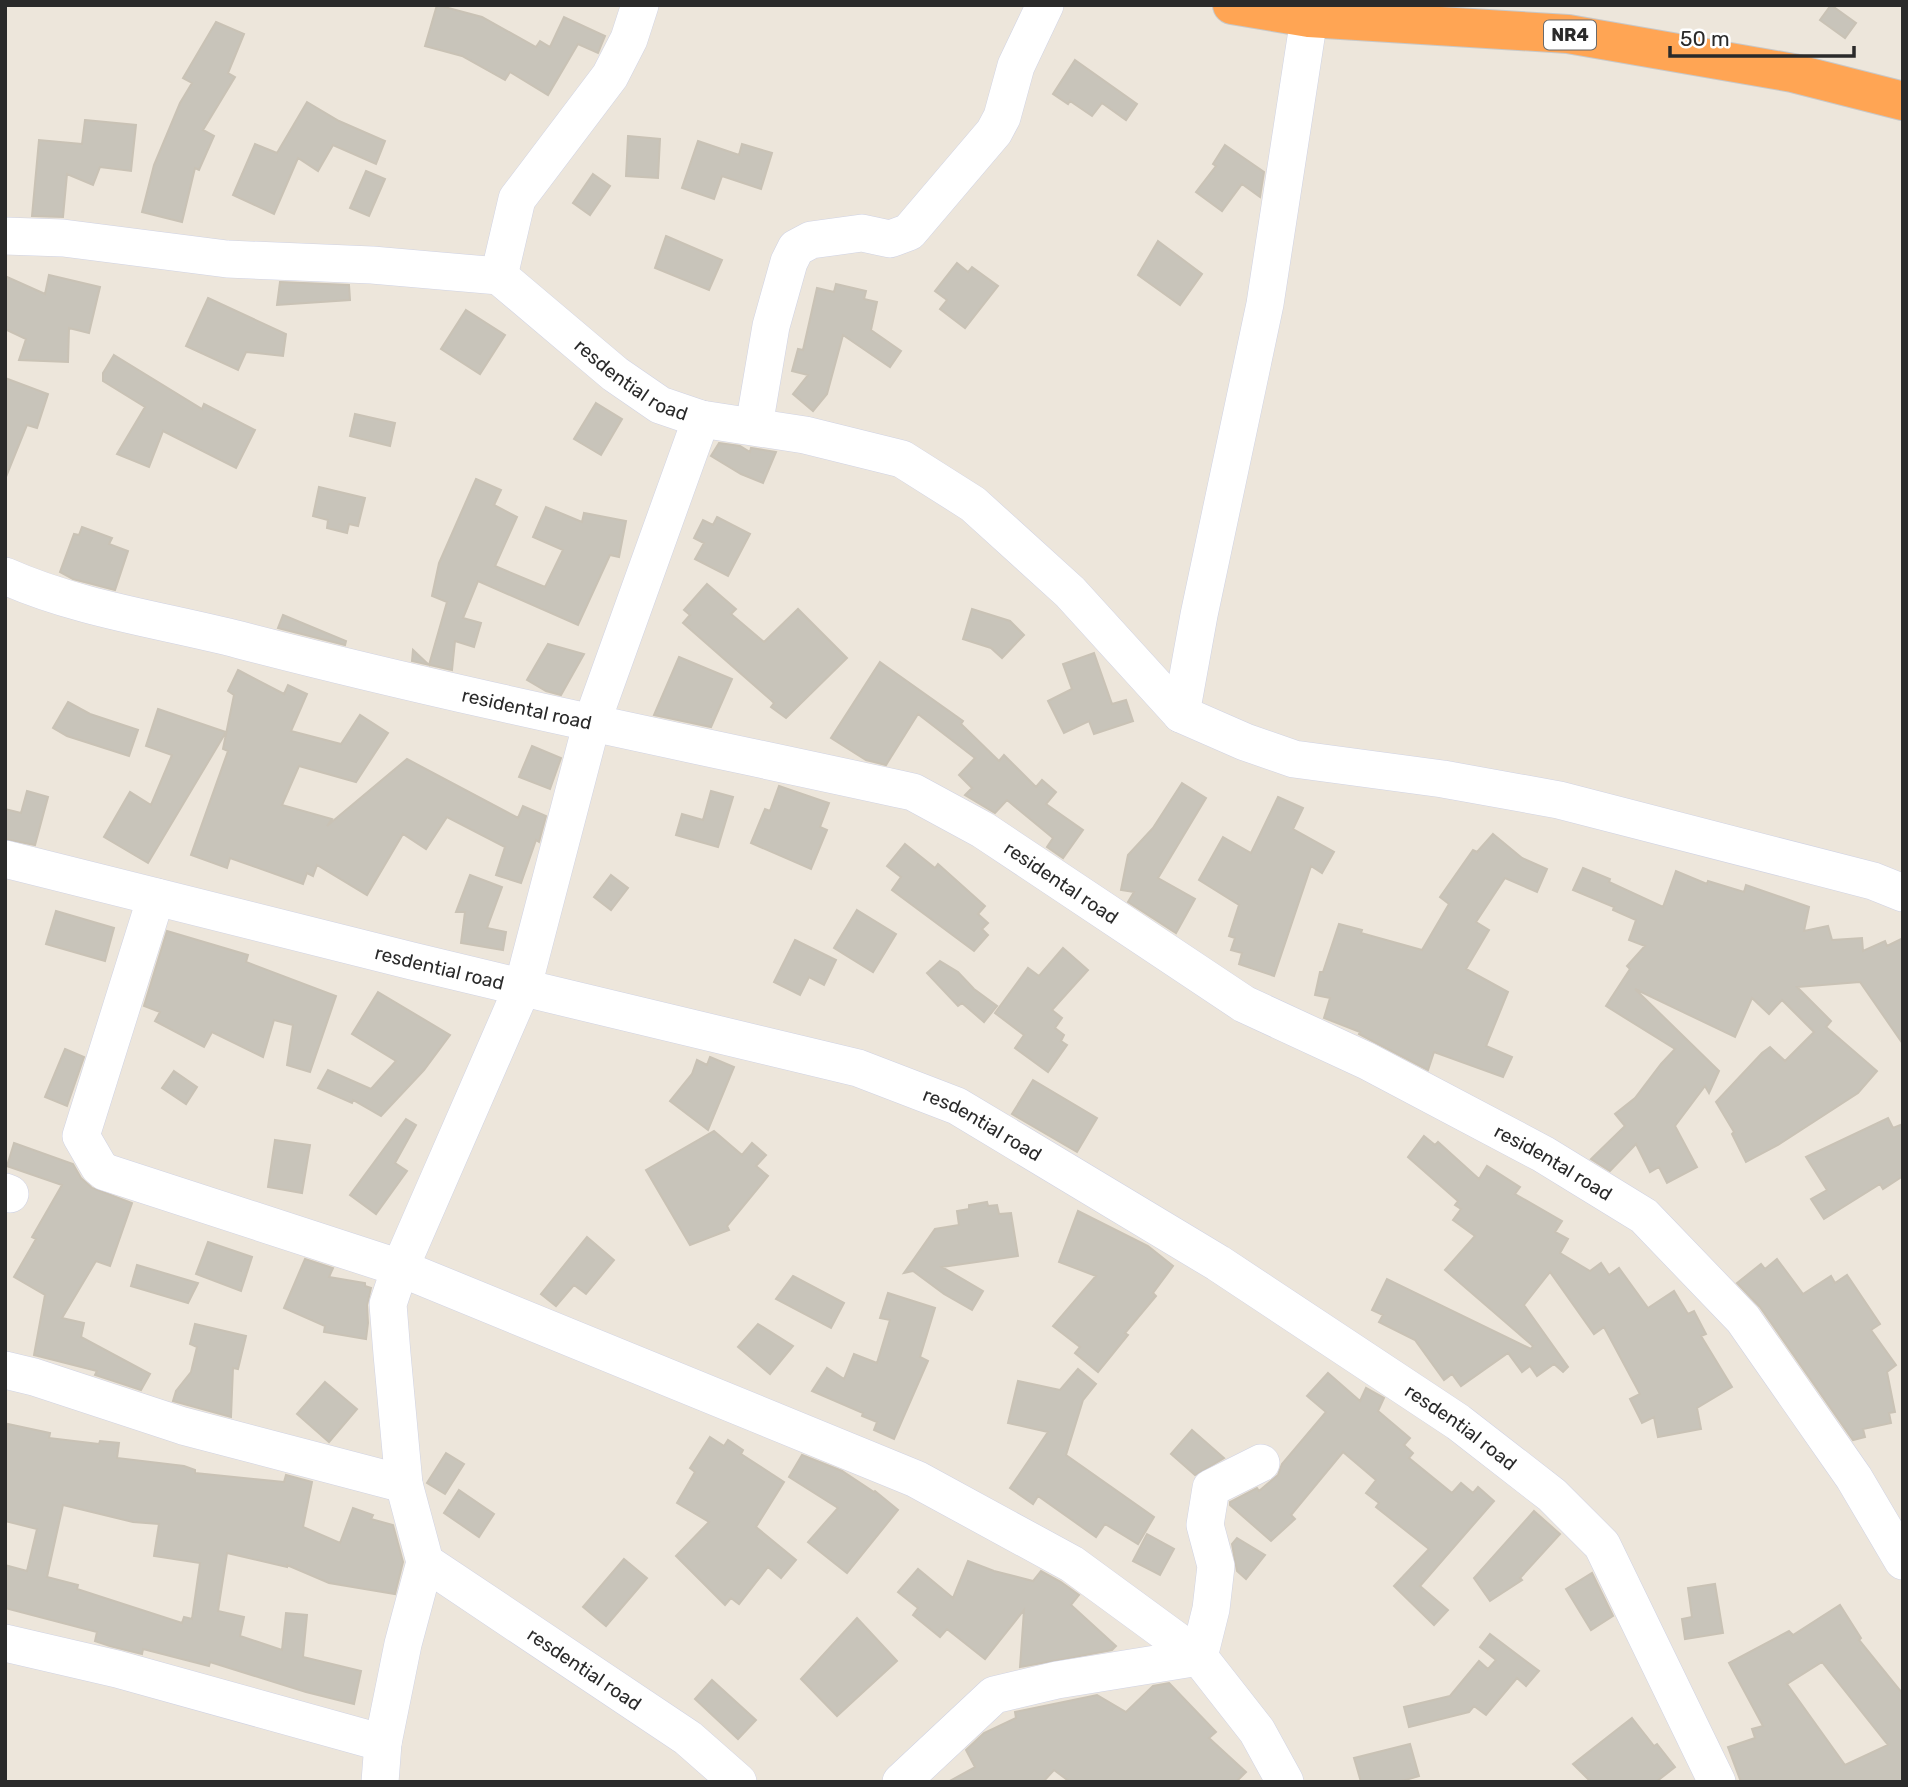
<svg xmlns="http://www.w3.org/2000/svg" width="1908" height="1787" font-family="Rubik,sans-serif">
  <style>
    .building { fill: #c8c4ba; stroke: #c9c2b5; stroke-width: 2; fill-rule: evenodd }
    .lines { fill: none; stroke-linecap: round; stroke-linejoin: round }
    .minor-casing { stroke: #d0d3e4; stroke-width: 38 }
    .highway-casing { stroke: #c8c8c8; stroke-width: 40 }
    .minor { stroke: #fff; stroke-width: 37 }
    .highway { stroke: #ffa554; stroke-width: 38 }
    .labels { text-anchor: middle; dominant-baseline: central; stroke-width: 7; stroke-linejoin: round; paint-order: stroke }
    .shield { fill: #fff; stroke: #6a6a6a; stroke-width: 2 }
    .shield-label { font-size: 18px; font-weight: bold; fill: #2a2a2a }
    .street-label { font-size: 19px; fill: #2a2a2a; stroke: #fff }
  </style>
  <rect width="100%" height="100%" fill="#ede6db"/>
  <!-- building -->
  <path class="building" d="M 437,5 L 482,17 L 536,47 L 540,41 L 550,47 L 564,17 L 605,36 L 598,53 L 578,44 L 548,95 L 510,72 L 505,80 L 462,56 L 425,46 Z
    M 1831,5 L 1856,23 L 1845,38 L 1820,20 Z
    M 216,22 L 244,34 L 228,73 L 235,77 L 203,130 L 214,136 L 199,170 L 195,168 L 182,222 L 142,212 L 154,165 L 180,103 L 192,83 L 183,78 Z
    M 1075,60 L 1137,104 L 1126,120 L 1102,103 L 1092,116 L 1070,101 L 1068,104 L 1053,94 Z
    M 307,102 L 339,121 L 385,141 L 376,164 L 333,145 L 318,171 L 298,158 L 274,214 L 233,195 L 255,144 L 277,153 Z
    M 85,120 L 136,125 L 131,171 L 100,167 L 93,185 L 67,174 L 63,217 L 32,216 L 39,140 L 82,144 Z
    M 628,136 L 660,139 L 658,178 L 626,176 Z
    M 698,141 L 739,155 L 742,144 L 772,153 L 761,189 L 722,176 L 714,199 L 682,188 Z
    M 1225,145 L 1264,172 L 1260,197 L 1242,184 L 1222,211 L 1196,192 L 1216,166 L 1213,164 Z
    M 366,171 L 385,179 L 369,216 L 350,208 Z
    M 593,174 L 610,186 L 590,215 L 573,203 Z
    M 666,236 L 722,260 L 709,290 L 655,268 Z
    M 1158,241 L 1202,274 L 1180,305 L 1138,275 Z
    M 957,263 L 968,272 L 972,267 L 998,286 L 965,328 L 940,309 L 947,300 L 935,291 Z
    M 49,275 L 100,287 L 89,333 L 69,328 L 68,362 L 19,360 L 26,339 L 5,329 L 5,276 L 45,294 Z
    M 280,282 L 349,285 L 350,300 L 277,305 Z
    M 836,284 L 866,291 L 864,299 L 877,302 L 871,330 L 901,351 L 890,367 L 843,335 L 827,394 L 813,411 L 793,394 L 808,375 L 792,371 L 798,349 L 803,350 L 817,288 L 834,292 Z
    M 208,298 L 286,334 L 283,356 L 246,352 L 238,370 L 186,346 Z
    M 466,310 L 505,335 L 480,374 L 441,349 Z
    M 114,355 L 202,409 L 204,404 L 255,430 L 236,468 L 163,431 L 149,467 L 117,454 L 145,407 L 103,381 L 103,373 Z
    M 5,378 L 48,394 L 37,428 L 27,425 L 6,477 Z
    M 596,403 L 622,419 L 601,455 L 574,439 Z
    M 355,414 L 395,423 L 390,446 L 350,436 Z
    M 719,443 L 740,446 L 750,452 L 751,448 L 776,452 L 763,483 L 741,474 L 711,456 Z
    M 476,479 L 501,490 L 494,505 L 517,517 L 495,566 L 545,587 L 563,550 L 533,537 L 546,507 L 582,522 L 584,513 L 626,521 L 619,557 L 610,555 L 578,625 L 478,581 L 463,618 L 481,623 L 474,647 L 455,641 L 452,670 L 412,661 L 413,650 L 429,665 L 447,602 L 432,596 L 439,563 Z
    M 319,487 L 365,498 L 358,526 L 349,524 L 347,533 L 327,528 L 328,520 L 313,516 Z
    M 717,517 L 750,534 L 728,576 L 695,559 L 704,543 L 694,538 L 703,520 L 713,525 Z
    M 82,527 L 112,538 L 109,544 L 128,551 L 115,590 L 73,579 L 60,572 L 74,534 L 79,535 Z
    M 707,584 L 736,609 L 731,614 L 764,642 L 798,609 L 847,658 L 786,718 L 771,707 L 774,703 L 771,700 L 683,623 L 690,615 L 684,610 Z
    M 972,609 L 1010,621 L 1024,635 L 1002,658 L 991,648 L 963,639 Z
    M 283,615 L 346,641 L 345,645 L 278,628 Z
    M 548,644 L 584,654 L 561,695 L 546,691 L 527,680 Z
    M 1094,653 L 1112,704 L 1126,700 L 1133,721 L 1094,734 L 1089,721 L 1064,733 L 1048,701 L 1072,689 L 1063,664 Z
    M 679,657 L 732,679 L 711,727 L 654,715 Z
    M 880,662 L 963,721 L 961,724 L 999,761 L 1004,755 L 1036,787 L 1042,780 L 1056,792 L 1046,804 L 1083,830 L 1063,858 L 1047,847 L 1053,838 L 1007,800 L 995,813 L 965,795 L 972,788 L 959,775 L 975,758 L 918,714 L 886,765 L 866,760 L 831,738 Z
    M 238,670 L 284,694 L 288,685 L 307,694 L 291,731 L 341,744 L 360,715 L 388,733 L 356,782 L 299,766 L 282,805 L 332,819 L 327,826 L 407,759 L 518,818 L 523,806 L 546,816 L 539,842 L 536,840 L 521,883 L 496,875 L 505,847 L 447,817 L 426,849 L 403,834 L 367,895 L 317,865 L 313,876 L 307,873 L 303,884 L 230,858 L 227,868 L 191,855 L 228,751 L 223,749 L 234,695 L 228,691 Z
    M 68,702 L 90,714 L 138,730 L 129,756 L 67,736 L 53,728 Z
    M 158,709 L 226,732 L 148,863 L 104,837 L 130,792 L 151,805 L 172,755 L 146,746 Z
    M 532,746 L 561,758 L 550,789 L 519,777 Z
    M 1182,783 L 1206,798 L 1158,878 L 1195,899 L 1176,933 L 1128,902 L 1134,892 L 1121,890 L 1128,855 L 1153,828 Z
    M 779,786 L 829,803 L 820,827 L 827,830 L 811,869 L 751,843 L 765,809 L 770,811 Z
    M 27,791 L 48,797 L 35,845 L 5,839 L 5,809 L 21,813 Z
    M 711,791 L 733,797 L 718,847 L 676,835 L 682,814 L 703,820 Z
    M 1278,797 L 1303,808 L 1293,829 L 1334,852 L 1322,873 L 1311,866 L 1274,976 L 1239,964 L 1242,953 L 1231,950 L 1235,938 L 1229,936 L 1239,905 L 1199,880 L 1223,837 L 1251,853 Z
    M 1493,834 L 1522,858 L 1547,869 L 1537,892 L 1505,878 L 1476,922 L 1489,930 L 1466,969 L 1508,992 L 1486,1046 L 1512,1057 L 1503,1077 L 1434,1052 L 1428,1070 L 1359,1034 L 1360,1032 L 1324,1018 L 1330,998 L 1315,995 L 1320,972 L 1323,972 L 1339,924 L 1362,930 L 1361,933 L 1422,950 L 1449,904 L 1440,897 L 1473,850 L 1477,852 Z
    M 905,844 L 935,868 L 938,864 L 985,906 L 978,914 L 988,923 L 982,929 L 988,935 L 974,951 L 892,890 L 901,877 L 887,866 Z
    M 1583,868 L 1610,879 L 1609,882 L 1663,907 L 1676,871 L 1707,884 L 1708,881 L 1744,892 L 1746,885 L 1809,907 L 1804,931 L 1828,926 L 1832,940 L 1862,938 L 1863,951 L 1885,941 L 1887,946 L 1903,938 L 1903,1044 L 1860,982 L 1797,987 L 1831,1021 L 1826,1027 L 1877,1071 L 1858,1093 L 1778,1145 L 1746,1162 L 1732,1134 L 1734,1132 L 1716,1102 L 1762,1053 L 1770,1047 L 1785,1061 L 1814,1032 L 1782,1000 L 1769,1014 L 1752,998 L 1735,1037 L 1635,989 L 1719,1071 L 1709,1093 L 1705,1086 L 1675,1126 L 1697,1167 L 1667,1183 L 1659,1167 L 1650,1172 L 1636,1144 L 1610,1171 L 1591,1159 L 1625,1126 L 1615,1114 L 1635,1098 L 1661,1064 L 1675,1049 L 1606,1006 L 1630,969 L 1627,966 L 1645,946 L 1629,940 L 1636,920 L 1613,910 L 1614,907 L 1573,890 Z
    M 470,875 L 502,887 L 487,928 L 506,932 L 503,950 L 461,943 L 465,912 L 456,912 Z
    M 611,875 L 628,888 L 611,910 L 594,897 Z
    M 857,910 L 896,934 L 873,972 L 834,948 Z
    M 56,911 L 114,928 L 105,961 L 46,944 Z
    M 167,931 L 248,955 L 246,962 L 336,996 L 310,1072 L 287,1065 L 293,1025 L 274,1020 L 263,1057 L 212,1032 L 204,1047 L 155,1021 L 160,1012 L 144,1006 Z
    M 795,940 L 836,960 L 824,985 L 809,977 L 800,995 L 774,982 Z
    M 1063,948 L 1088,970 L 1052,1010 L 1062,1018 L 1055,1028 L 1064,1035 L 1061,1041 L 1067,1045 L 1048,1072 L 1015,1048 L 1024,1035 L 995,1013 L 1028,968 L 1039,976 Z
    M 940,961 L 958,972 L 974,989 L 997,1006 L 984,1022 L 962,1003 L 958,1006 L 927,973 Z
    M 378,992 L 450,1035 L 424,1070 L 381,1116 L 353,1100 L 352,1103 L 318,1088 L 328,1070 L 371,1089 L 396,1061 L 352,1034 Z
    M 65,1049 L 84,1057 L 67,1106 L 45,1097 Z
    M 710,1057 L 734,1067 L 708,1130 L 670,1101 L 692,1074 L 697,1060 L 707,1065 Z
    M 174,1071 L 197,1087 L 186,1104 L 162,1088 Z
    M 1033,1080 L 1097,1118 L 1077,1152 L 1012,1114 Z
    M 1888,1118 L 1893,1128 L 1903,1124 L 1903,1176 L 1883,1189 L 1880,1184 L 1824,1219 L 1811,1199 L 1827,1190 L 1806,1157 Z
    M 406,1119 L 416,1125 L 395,1163 L 407,1171 L 376,1214 L 350,1195 Z
    M 714,1131 L 742,1155 L 752,1143 L 766,1155 L 756,1166 L 768,1176 L 727,1226 L 729,1230 L 690,1245 L 646,1170 Z
    M 1424,1136 L 1435,1145 L 1438,1142 L 1479,1179 L 1487,1166 L 1520,1187 L 1515,1194 L 1562,1221 L 1555,1232 L 1568,1239 L 1560,1253 L 1590,1271 L 1601,1263 L 1609,1275 L 1619,1268 L 1648,1308 L 1674,1291 L 1688,1314 L 1694,1311 L 1706,1334 L 1701,1336 L 1732,1387 L 1697,1408 L 1701,1429 L 1658,1437 L 1654,1417 L 1642,1423 L 1630,1399 L 1640,1394 L 1604,1327 L 1594,1334 L 1550,1272 L 1524,1305 L 1568,1367 L 1563,1372 L 1554,1364 L 1537,1376 L 1530,1366 L 1522,1372 L 1508,1353 L 1461,1386 L 1452,1374 L 1444,1380 L 1415,1340 L 1379,1322 L 1383,1315 L 1372,1310 L 1387,1279 L 1531,1349 L 1533,1346 L 1445,1270 L 1475,1236 L 1453,1220 L 1461,1209 L 1455,1205 L 1458,1201 L 1408,1157 Z
    M 275,1140 L 310,1145 L 302,1193 L 268,1187 Z
    M 14,1143 L 73,1164 L 81,1178 L 92,1188 L 132,1203 L 110,1266 L 96,1261 L 62,1318 L 84,1323 L 81,1337 L 150,1374 L 141,1390 L 95,1375 L 97,1371 L 34,1355 L 45,1295 L 14,1277 L 36,1239 L 32,1237 L 62,1185 L 7,1166 Z
    M 987,1202 L 988,1206 L 997,1205 L 999,1214 L 1011,1213 L 1018,1256 L 942,1267 L 983,1291 L 972,1310 L 944,1294 L 913,1271 L 904,1273 L 935,1229 L 959,1225 L 957,1211 L 969,1209 L 969,1205 Z
    M 1078,1211 L 1148,1246 L 1173,1266 L 1153,1293 L 1156,1296 L 1125,1333 L 1128,1335 L 1098,1372 L 1075,1353 L 1080,1347 L 1053,1326 L 1096,1276 L 1059,1262 Z
    M 587,1237 L 614,1260 L 586,1294 L 574,1285 L 556,1306 L 541,1294 Z
    M 208,1242 L 252,1257 L 241,1291 L 196,1274 Z
    M 305,1259 L 333,1268 L 329,1277 L 365,1283 L 365,1286 L 371,1288 L 367,1305 L 368,1323 L 366,1339 L 324,1332 L 325,1326 L 284,1308 Z
    M 1777,1259 L 1803,1294 L 1831,1276 L 1835,1283 L 1847,1275 L 1880,1324 L 1871,1330 L 1896,1365 L 1887,1372 L 1895,1412 L 1889,1413 L 1891,1423 L 1863,1429 L 1865,1437 L 1853,1440 L 1760,1307 L 1737,1283 L 1761,1264 L 1765,1269 Z
    M 137,1265 L 198,1283 L 188,1303 L 131,1286 Z
    M 793,1276 L 844,1303 L 831,1328 L 776,1299 Z
    M 888,1293 L 935,1308 L 920,1357 L 928,1361 L 894,1439 L 874,1430 L 877,1422 L 862,1416 L 863,1413 L 812,1391 L 827,1368 L 844,1379 L 854,1354 L 877,1363 L 890,1320 L 880,1318 Z
    M 195,1324 L 246,1336 L 238,1369 L 233,1368 L 231,1417 L 173,1401 L 176,1391 L 191,1372 L 197,1347 L 190,1344 Z
    M 758,1324 L 793,1346 L 770,1374 L 738,1347 Z
    M 1078,1369 L 1096,1384 L 1083,1400 L 1066,1455 L 1154,1517 L 1138,1544 L 1105,1524 L 1096,1537 L 1038,1496 L 1033,1504 L 1010,1488 L 1048,1432 L 1008,1423 L 1018,1381 L 1060,1390 Z
    M 1328,1373 L 1360,1401 L 1366,1388 L 1384,1398 L 1378,1411 L 1410,1438 L 1404,1445 L 1413,1453 L 1409,1458 L 1452,1493 L 1461,1483 L 1473,1493 L 1478,1487 L 1494,1501 L 1420,1586 L 1448,1610 L 1434,1625 L 1394,1586 L 1429,1549 L 1376,1507 L 1379,1503 L 1366,1493 L 1376,1480 L 1343,1452 L 1291,1515 L 1295,1519 L 1271,1541 L 1230,1505 L 1230,1502 L 1257,1488 L 1259,1491 L 1278,1475 L 1282,1464 L 1326,1412 L 1307,1396 Z
    M 325,1382 L 357,1409 L 329,1442 L 297,1414 Z
    M 8,1424 L 50,1433 L 49,1438 L 99,1444 L 100,1441 L 119,1443 L 117,1458 L 184,1466 L 195,1470 L 195,1473 L 284,1482 L 286,1475 L 312,1482 L 303,1527 L 340,1543 L 353,1508 L 373,1515 L 371,1519 L 393,1525 L 403,1562 L 395,1594 L 329,1583 L 287,1565 L 287,1567 L 227,1553 L 218,1611 L 244,1617 L 240,1636 L 282,1650 L 286,1613 L 307,1615 L 303,1657 L 361,1671 L 354,1704 L 306,1692 L 210,1662 L 209,1666 L 143,1649 L 142,1654 L 110,1646 L 95,1641 L 97,1632 L 5,1608 L 5,1565 L 27,1571 L 37,1529 L 5,1521 L 5,1437 ZM 63,1505 L 133,1522 L 159,1524 L 154,1556 L 200,1563 L 192,1619 L 184,1617 L 182,1623 L 77,1589 L 78,1585 L 47,1577 Z
    M 1192,1430 L 1224,1458 L 1195,1475 L 1171,1454 Z
    M 710,1437 L 724,1446 L 728,1440 L 743,1450 L 741,1454 L 784,1482 L 756,1527 L 796,1560 L 781,1578 L 768,1567 L 739,1604 L 731,1598 L 725,1605 L 676,1556 L 709,1522 L 677,1503 L 695,1472 L 690,1468 Z
    M 446,1453 L 464,1464 L 445,1494 L 427,1483 Z
    M 802,1455 L 842,1471 L 874,1492 L 875,1491 L 898,1510 L 847,1573 L 808,1542 L 838,1508 L 789,1477 Z
    M 459,1490 L 494,1514 L 479,1537 L 444,1513 Z
    M 1534,1511 L 1560,1534 L 1520,1578 L 1522,1580 L 1490,1601 L 1474,1578 Z
    M 1147,1534 L 1174,1549 L 1160,1575 L 1133,1561 Z
    M 1237,1538 L 1265,1555 L 1246,1579 L 1237,1571 L 1232,1544 Z
    M 624,1559 L 647,1578 L 606,1626 L 583,1607 Z
    M 968,1561 L 994,1571 L 1033,1581 L 1041,1571 L 1061,1582 L 1079,1595 L 1071,1605 L 1116,1646 L 1112,1650 L 1020,1667 L 1024,1610 L 985,1659 L 947,1629 L 940,1637 L 913,1615 L 918,1608 L 898,1592 L 918,1569 L 953,1598 Z
    M 1592,1573 L 1613,1616 L 1591,1630 L 1566,1589 Z
    M 1715,1584 L 1723,1633 L 1685,1639 L 1682,1619 L 1692,1617 L 1688,1588 Z
    M 1840,1605 L 1861,1638 L 1859,1640 L 1903,1694 L 1903,1782 L 1741,1782 L 1728,1747 L 1755,1738 L 1752,1729 L 1763,1726 L 1729,1663 L 1789,1631 L 1793,1635 ZM 1822,1662 L 1888,1745 L 1845,1765 L 1787,1684 Z
    M 857,1618 L 897,1661 L 837,1716 L 801,1679 Z
    M 1490,1634 L 1539,1671 L 1526,1686 L 1517,1678 L 1486,1715 L 1474,1706 L 1469,1712 L 1409,1727 L 1404,1707 L 1450,1696 L 1479,1661 L 1488,1669 L 1496,1660 L 1480,1647 Z
    M 712,1680 L 756,1720 L 738,1739 L 695,1699 Z
    M 1169,1683 L 1216,1732 L 1209,1738 L 1246,1772 L 1236,1782 L 1070,1782 L 1054,1770 L 1043,1782 L 948,1782 L 975,1767 L 966,1750 L 984,1733 L 1016,1718 L 1015,1712 L 1097,1695 L 1126,1712 L 1153,1686 Z
    M 1632,1718 L 1654,1746 L 1657,1744 L 1675,1767 L 1656,1782 L 1591,1782 L 1573,1764 Z
    M 1410,1744 L 1419,1776 L 1399,1782 L 1361,1782 L 1354,1758 Z"/>
  <g class="lines">
    <defs>
      <g id="minor">
        <path d="M 1309,18 L 1265,304 L 1199,615 L 1181,714 L 1245,742 L 1294,759 L 1443,779 L 1559,800 L 1873,881 L 1903,893"/>
        <path id="s1" d="M 5,236 L 63,238 L 227,259 L 372,265 L 499,276 L 615,374 L 660,405 L 701,419 L 805,435 L 902,459 L 973,504 L 1070,592 L 1181,714"/>
        <path d="M 499,276 L 517,199 L 610,76 L 629,39 L 640,5"/>
        <path d="M 754,426 L 771,326 L 789,262 L 796,248 L 811,240 L 862,233 L 890,239 L 909,232 L 994,132 L 1002,117 L 1016,66 L 1045,5"/>
        <path id="s2" d="M 5,576 C 79,609 162,620 240,640 C 462,698 689,743 913,792 L 983,830 L 1244,1004 L 1367,1061 L 1543,1154 L 1644,1216 L 1743,1319 L 1854,1478 L 1903,1561"/>
        <path id="s3" d="M 5,859 L 412,961 L 858,1068 L 957,1106 L 1218,1263 L 1458,1422 L 1552,1495 L 1602,1545 L 1717,1782"/>
        <path d="M 156,897 L 81,1136 L 99,1167 L 105,1172 L 400,1268 L 916,1479 L 1072,1564 L 1199,1657 L 1257,1731 L 1285,1782"/>
        <path d="M 5,1192 L 10,1194"/>
        <path d="M 5,1370 L 34,1377 L 183,1426 L 404,1484"/>
        <path id="s4" d="M 425,1562 L 688,1738 L 738,1782"/>
        <path d="M 5,1643 L 117,1669 L 383,1743"/>
        <path d="M 380,1782 L 383,1743 L 403,1644 L 425,1562 L 404,1484 L 392,1354 L 388,1304 L 400,1268 L 523,986 L 592,722 L 701,419"/>
        <path d="M 901,1782 L 994,1695 L 1057,1680 L 1199,1657 L 1211,1609 L 1216,1566 L 1205,1525 L 1211,1488 L 1261,1463"/>
      </g>
      <path id="highway" d="M 1232,5 L 1309,18 L 1568,34 L 1793,73 L 1903,101"/>
    </defs>
    <!-- minor casing -->
    <use href="#minor" class="minor-casing"/>
    <!-- highway casing -->
    <use href="#highway" class="highway-casing"/>
    <!-- minor -->
    <use href="#minor" class="minor"/>
    <!-- highway -->
    <use href="#highway" class="highway"/>
  </g>
  <g class="labels">
    <!-- shield labels -->
    <rect class="shield" x="1544" y="20.5" width="52" height="29" rx="5"/>
    <g class="shield-label">
      <text x="1570" y="35">NR4</text>
    </g>
    <!-- street labels -->
    <g class="street-label">
      <text stroke="none"><textPath href="#s1" startOffset="665">resdential road</textPath></text>
      <text stroke="none"><textPath href="#s2" startOffset="539">residental road</textPath></text>
      <text stroke="none"><textPath href="#s2" startOffset="1108">residental road</textPath></text>
      <text stroke="none"><textPath href="#s3" startOffset="448">resdential road</textPath></text>
      <text stroke="none"><textPath href="#s3" startOffset="1015">resdential road</textPath></text>
      <text stroke="none"><textPath href="#s2" startOffset="1675">residental road</textPath></text>
      <text stroke="none"><textPath href="#s3" startOffset="1582">resdential road</textPath></text>
      <text stroke="none"><textPath href="#s4" startOffset="192">resdential road</textPath></text>
    </g>
  </g>
  <!-- border -->
  <rect width="1908" height="1787" fill="none" stroke="#2a2a2a" stroke-width="14"/>
  <!-- scale -->
  <path d="M1670 46v10h184v-10" fill="none" stroke="#2a2a2a" stroke-width="3.5"/>
  <text x="1680" y="46" font-size="21" fill="#2a2a2a" stroke="#ffffff" stroke-width="5" paint-order="stroke">50 m</text>
</svg>
